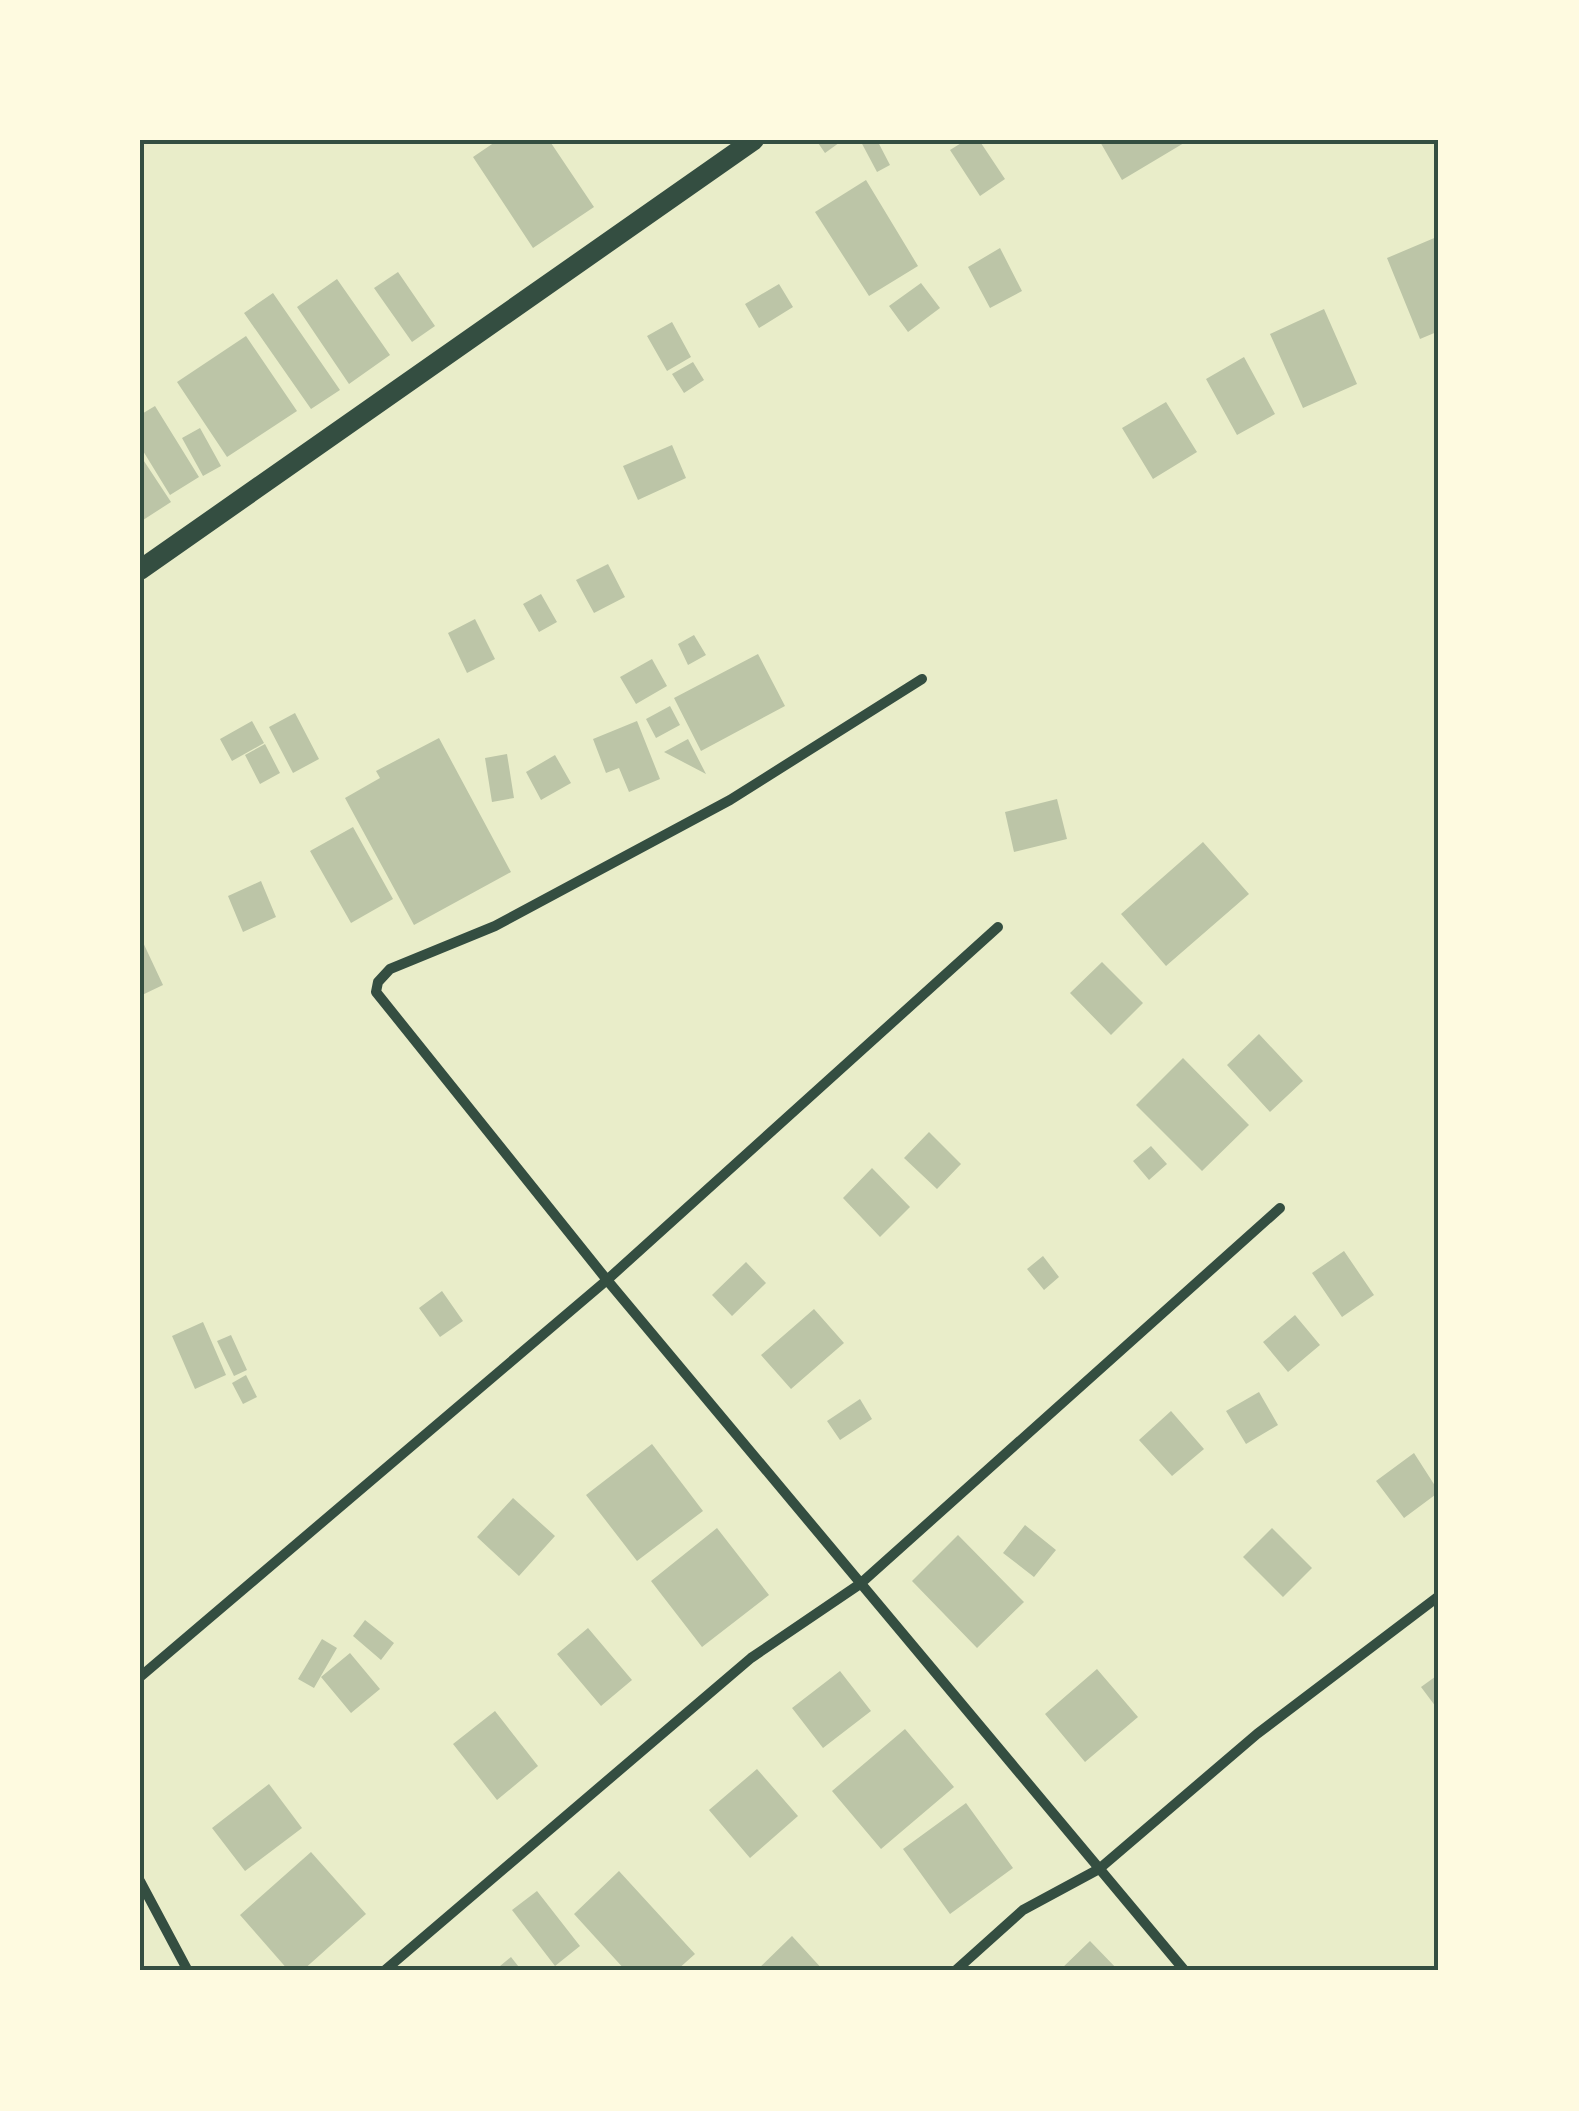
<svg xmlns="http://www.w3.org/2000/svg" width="1579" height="2111" font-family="Lato,sans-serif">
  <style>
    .building { fill: #bcc5a7 }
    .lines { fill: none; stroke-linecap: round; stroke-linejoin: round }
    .minor { stroke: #344e41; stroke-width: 10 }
    .secondary { stroke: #344e41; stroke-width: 20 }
    .neatline { fill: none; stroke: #344e41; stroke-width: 4 }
  </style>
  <rect width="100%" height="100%" fill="#e9edc9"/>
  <!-- building -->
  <path class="building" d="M 498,140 L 549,140 L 594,207 L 533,248 L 473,157 Z
    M 816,140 L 843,140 L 825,153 Z
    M 860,140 L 877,140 L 890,165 L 877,172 Z
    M 966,140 L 979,140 L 1005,179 L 980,196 L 950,150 Z
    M 1099,140 L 1189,140 L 1122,180 Z
    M 866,180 L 918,266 L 869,296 L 815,212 Z
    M 1439,236 L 1439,331 L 1420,339 L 1387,258 Z
    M 1000,248 L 1022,291 L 990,308 L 968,267 Z
    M 398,272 L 435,326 L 412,342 L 374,288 Z
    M 337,279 L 390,355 L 349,384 L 297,307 Z
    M 921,283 L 940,308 L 908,332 L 889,306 Z
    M 779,284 L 793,307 L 759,328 L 745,304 Z
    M 273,293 L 340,390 L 311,409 L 244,313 Z
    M 1324,309 L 1357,384 L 1303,408 L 1270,334 Z
    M 672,322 L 691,357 L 667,371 L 647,336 Z
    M 246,336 L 297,411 L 227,457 L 177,382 Z
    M 1244,357 L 1275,414 L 1237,435 L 1206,379 Z
    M 693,362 L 704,380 L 684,393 L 672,374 Z
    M 1166,402 L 1197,452 L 1153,479 L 1122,428 Z
    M 155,406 L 199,477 L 170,495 L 140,446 L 140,415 Z
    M 200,428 L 221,466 L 203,476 L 182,438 Z
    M 672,445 L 686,478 L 638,500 L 623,466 Z
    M 140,455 L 171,502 L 140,522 Z
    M 608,564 L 625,597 L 594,613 L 576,580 Z
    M 541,594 L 557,622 L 539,632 L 523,604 Z
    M 475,619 L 495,659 L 467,673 L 448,633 Z
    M 694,635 L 706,655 L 688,665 L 678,644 Z
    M 758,654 L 785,706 L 701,751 L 674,698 Z
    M 652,659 L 667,686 L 636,704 L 620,677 Z
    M 670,706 L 680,725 L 656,738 L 646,719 Z
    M 295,713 L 319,759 L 293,773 L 269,727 Z
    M 252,721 L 264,743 L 232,761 L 220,739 Z
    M 637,721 L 660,779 L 629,792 L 619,768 L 606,773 L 593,739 Z
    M 439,738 L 511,872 L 414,925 L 345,798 L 380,778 L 376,771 Z
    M 688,739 L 706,774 L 664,752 Z
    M 265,744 L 280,773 L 260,784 L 245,755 Z
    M 507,754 L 514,798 L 492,802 L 485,758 Z
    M 555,755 L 571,783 L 541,800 L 526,772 Z
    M 1057,799 L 1067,839 L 1014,852 L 1005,812 Z
    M 353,827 L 393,899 L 351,923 L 310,851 Z
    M 1203,842 L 1249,894 L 1166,966 L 1121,914 Z
    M 261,881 L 276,917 L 243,932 L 228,896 Z
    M 140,936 L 163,985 L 140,996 Z
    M 1102,962 L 1143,1003 L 1111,1035 L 1070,993 Z
    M 1259,1034 L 1303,1081 L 1270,1112 L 1227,1065 Z
    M 1183,1058 L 1249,1125 L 1202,1171 L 1136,1105 Z
    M 929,1132 L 961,1164 L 937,1189 L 904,1158 Z
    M 1151,1146 L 1167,1164 L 1149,1180 L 1133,1161 Z
    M 872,1168 L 910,1207 L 880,1237 L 843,1198 Z
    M 1344,1251 L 1374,1295 L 1342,1317 L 1312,1273 Z
    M 1043,1256 L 1059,1277 L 1044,1290 L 1027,1269 Z
    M 746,1262 L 766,1283 L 732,1316 L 712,1295 Z
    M 442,1291 L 463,1321 L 440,1337 L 419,1308 Z
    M 814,1309 L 844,1343 L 791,1389 L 761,1355 Z
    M 1295,1315 L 1320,1345 L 1288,1372 L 1263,1342 Z
    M 203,1322 L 226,1375 L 195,1389 L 172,1336 Z
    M 231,1335 L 247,1370 L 234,1376 L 217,1341 Z
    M 246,1375 L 257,1397 L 243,1404 L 232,1383 Z
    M 1259,1392 L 1278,1425 L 1246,1444 L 1226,1411 Z
    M 860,1399 L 872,1419 L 840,1440 L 827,1421 Z
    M 1171,1411 L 1204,1449 L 1172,1476 L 1139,1440 Z
    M 652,1444 L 703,1511 L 637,1561 L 586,1495 Z
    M 1414,1453 L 1439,1492 L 1404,1518 L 1376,1481 Z
    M 513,1498 L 555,1536 L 519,1576 L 477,1537 Z
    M 1025,1525 L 1056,1550 L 1034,1577 L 1003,1553 Z
    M 717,1528 L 769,1595 L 702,1647 L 651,1581 Z
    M 1272,1528 L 1312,1568 L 1283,1597 L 1243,1557 Z
    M 958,1535 L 1024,1602 L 977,1648 L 912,1581 Z
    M 365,1620 L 394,1643 L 381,1660 L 353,1636 Z
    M 588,1628 L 632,1680 L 601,1706 L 557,1654 Z
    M 322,1639 L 337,1648 L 314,1688 L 298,1679 Z
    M 350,1653 L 380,1689 L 351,1713 L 321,1677 Z
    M 1097,1669 L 1138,1717 L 1085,1762 L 1045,1714 Z
    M 840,1671 L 871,1711 L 823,1748 L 792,1708 Z
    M 1439,1674 L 1439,1711 L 1421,1687 Z
    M 495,1711 L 538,1766 L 497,1800 L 453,1744 Z
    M 905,1729 L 954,1787 L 881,1849 L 832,1791 Z
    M 757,1769 L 798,1816 L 750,1858 L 709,1810 Z
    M 269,1784 L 302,1828 L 245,1871 L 212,1828 Z
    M 966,1803 L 1013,1868 L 950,1914 L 903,1849 Z
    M 311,1852 L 366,1914 L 302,1971 L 289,1971 L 240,1915 Z
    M 619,1871 L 695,1954 L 676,1971 L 626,1971 L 574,1914 Z
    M 537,1891 L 580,1946 L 555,1966 L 512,1910 Z
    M 792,1936 L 824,1971 L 756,1971 Z
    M 1090,1941 L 1119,1971 L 1059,1971 Z
    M 511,1957 L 522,1971 L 494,1971 Z"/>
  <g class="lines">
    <!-- minor -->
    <path class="minor" d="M 922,679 L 730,800 L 495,926 L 390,969 L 378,982 L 376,992 L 607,1280 L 1185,1971
      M 140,1677 L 607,1280 L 998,927
      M 140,1881 L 188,1971
      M 384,1971 L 751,1658 L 860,1584 L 1280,1208
      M 955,1971 L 1023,1910 L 1099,1869 L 1257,1734 L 1439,1596"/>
    <!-- secondary -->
    <path class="secondary" d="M 140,570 L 754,140"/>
  </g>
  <!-- border -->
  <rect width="1579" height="2111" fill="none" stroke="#fefae0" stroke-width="285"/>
  <rect x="142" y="142" width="1294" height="1826" class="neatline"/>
</svg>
